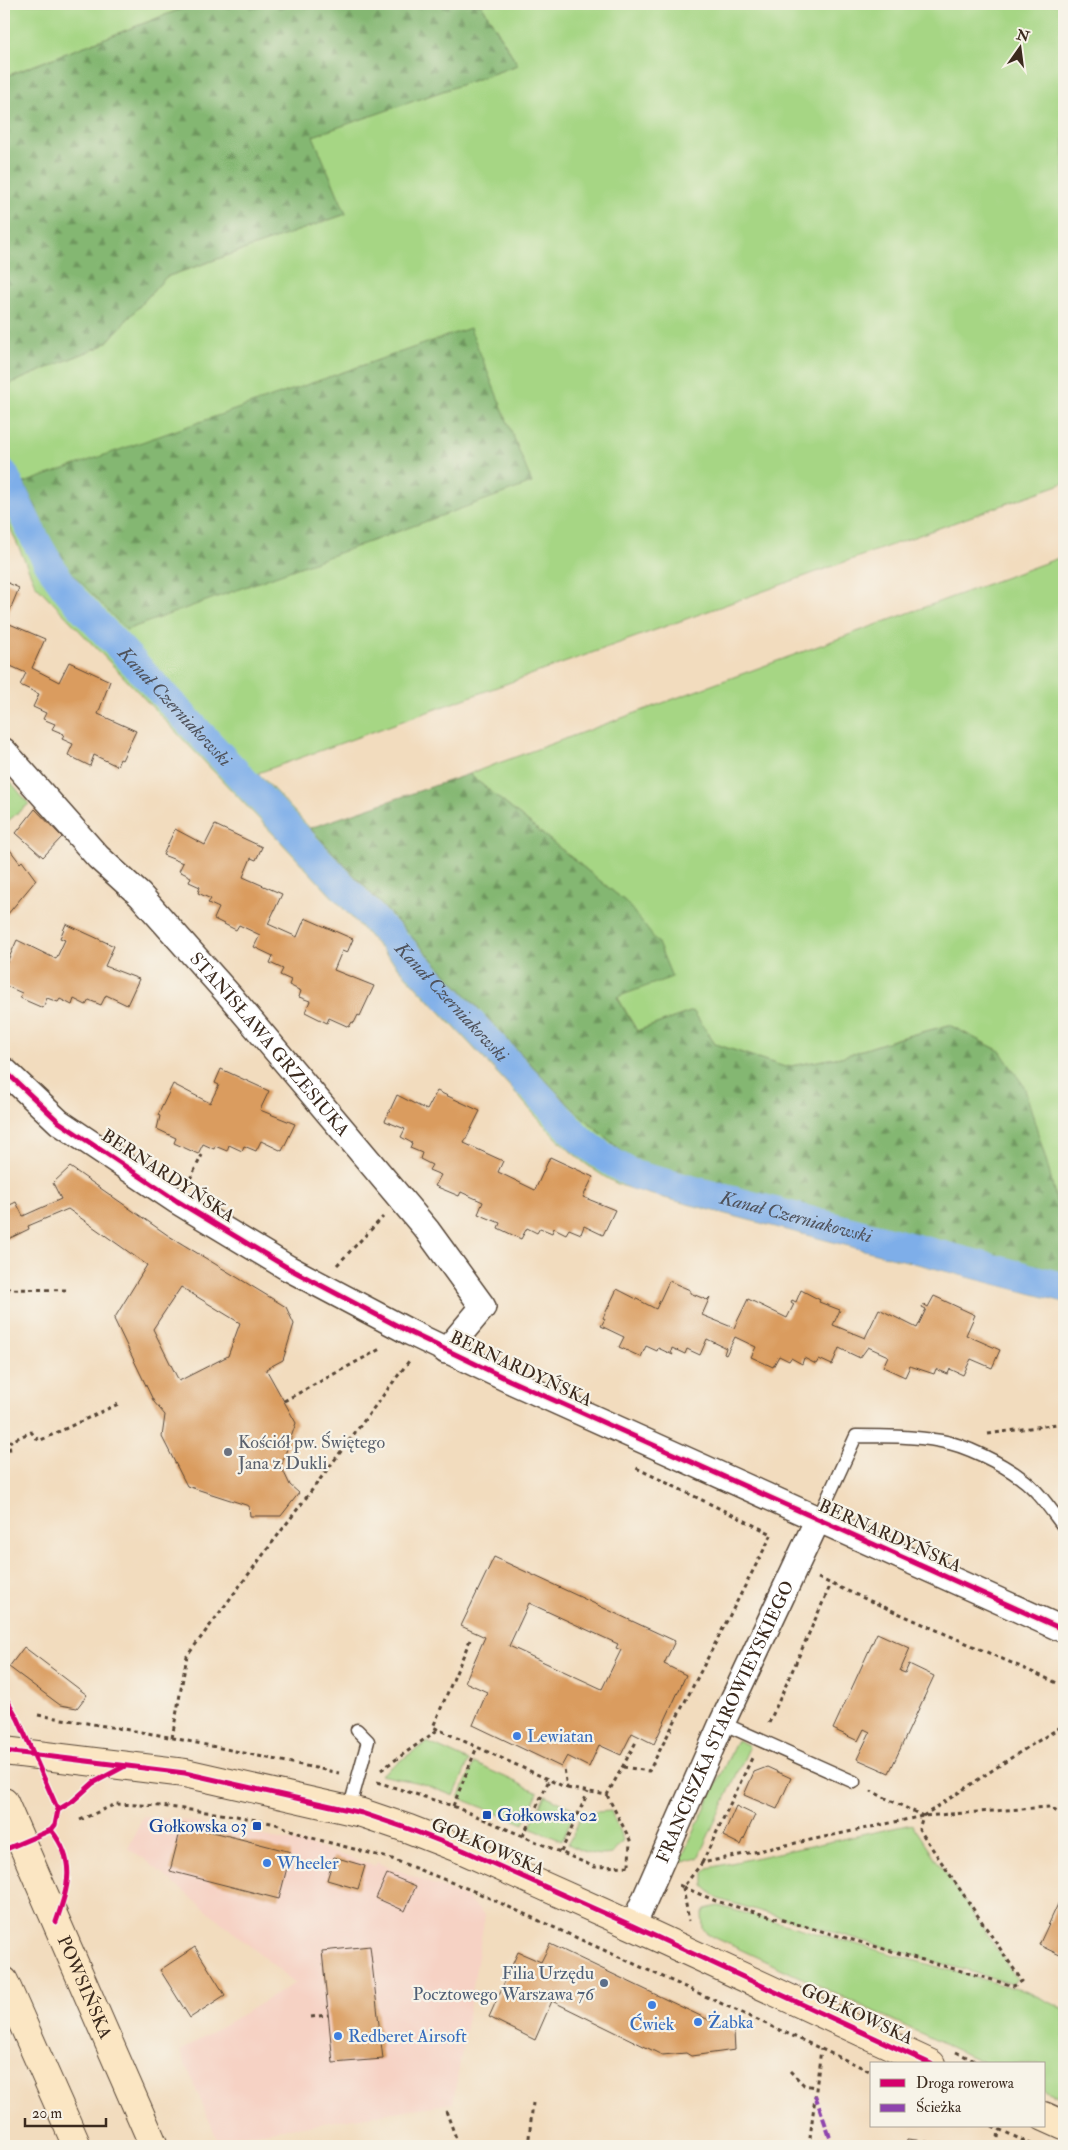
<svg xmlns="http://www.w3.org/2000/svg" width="1068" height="2150" font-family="'IM FELL Double Pica',serif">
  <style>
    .built { fill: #f6d2c4 }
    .green { fill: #a6d684; stroke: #708051 }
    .forest { fill: url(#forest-firs); stroke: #607048 }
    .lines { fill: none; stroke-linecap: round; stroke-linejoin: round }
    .canal { stroke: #7eaee9; stroke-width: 29 }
    .building { fill: #da9c5e; fill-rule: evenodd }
    .lane-casing { stroke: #564536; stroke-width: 15 }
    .street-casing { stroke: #564536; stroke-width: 28 }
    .secondary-casing { stroke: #564536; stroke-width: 30 }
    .path { stroke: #564536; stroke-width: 3; stroke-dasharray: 4 4; stroke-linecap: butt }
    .lane { stroke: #fff; stroke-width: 12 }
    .street { stroke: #fff; stroke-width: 25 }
    .secondary { stroke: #fbe6c3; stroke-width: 28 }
    .quiet { stroke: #8e44ad; stroke-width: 4; stroke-dasharray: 8 4; stroke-linecap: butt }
    .cycleway-casing { stroke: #f7f3e8; stroke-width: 8 }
    .cycleway { stroke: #d6006c; stroke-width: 5 }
    .worship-dot { fill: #6b7280; stroke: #f7f3e8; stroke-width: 2 }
    .shop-dot { fill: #3f7fe0; stroke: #f7f3e8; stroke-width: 2 }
    .transit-dot { fill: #1a4fb4; stroke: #f7f3e8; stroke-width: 2 }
    .service-dot { fill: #5c6f8a; stroke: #f7f3e8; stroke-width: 2 }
    .labels { text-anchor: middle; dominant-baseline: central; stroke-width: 4.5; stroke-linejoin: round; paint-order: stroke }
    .street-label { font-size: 18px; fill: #3b2a1e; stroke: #f7f3e8 }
    .worship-label { font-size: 18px; fill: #5b616d; stroke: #f7f3e8; text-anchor: start }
    .shop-label { font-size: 18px; fill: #366cbe; stroke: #f7f3e8; text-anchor: start }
    .transit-label { font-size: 18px; fill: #164399; stroke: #f7f3e8; text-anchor: start }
    .service-label { font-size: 18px; fill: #4e5e75; stroke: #f7f3e8; text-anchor: end }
    .water-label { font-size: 19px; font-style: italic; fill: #4f525b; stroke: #f7f3e8 }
  </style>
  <defs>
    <pattern id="forest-firs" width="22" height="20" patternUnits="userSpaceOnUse" patternTransform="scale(1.25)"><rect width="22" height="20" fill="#84b772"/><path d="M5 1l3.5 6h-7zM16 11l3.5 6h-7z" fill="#6d955d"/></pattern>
  </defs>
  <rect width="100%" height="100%" fill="#f7f3e8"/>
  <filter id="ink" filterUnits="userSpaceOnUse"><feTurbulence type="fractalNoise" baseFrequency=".02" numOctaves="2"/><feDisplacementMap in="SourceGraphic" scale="10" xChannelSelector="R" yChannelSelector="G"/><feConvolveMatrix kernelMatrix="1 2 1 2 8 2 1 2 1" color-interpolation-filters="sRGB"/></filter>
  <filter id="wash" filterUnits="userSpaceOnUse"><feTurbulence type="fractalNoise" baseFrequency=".0096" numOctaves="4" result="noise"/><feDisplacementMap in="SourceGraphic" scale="20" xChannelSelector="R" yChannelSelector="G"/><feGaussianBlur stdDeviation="1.12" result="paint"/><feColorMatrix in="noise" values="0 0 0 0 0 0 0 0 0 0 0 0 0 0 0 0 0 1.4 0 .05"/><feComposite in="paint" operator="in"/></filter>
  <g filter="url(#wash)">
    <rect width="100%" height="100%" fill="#f2dcbe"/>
    <!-- built -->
    <path class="built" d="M 143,1816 L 182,1820 L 310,1845 L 375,1866 L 377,1862 L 465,1897 L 485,1915 L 453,2103 L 217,2139 L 180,2051 L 295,1983 L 142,1857 L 128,1849 Z"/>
    <!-- green -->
    <path class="green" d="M 4,4 L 194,4 L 4,77 Z
      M 481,4 L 1064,4 L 1064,483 L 258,773 L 571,1107 L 634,1162 L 1064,1275 L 1064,1302 L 653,1195 C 640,1191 624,1188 612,1181 C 574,1160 543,1125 515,1092 L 281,842 L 35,584 L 4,514 L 4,386 L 104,345 L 166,277 L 346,214 L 312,136 L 518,65 Z
      M 1064,556 L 1064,1225 L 1062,1223 L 1000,1051 L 949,1025 L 899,1038 L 841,1057 L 785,1067 L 715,1044 L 693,1011 L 637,1031 L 617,996 L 626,902 L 469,774 Z
      M 4,774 L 29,804 L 4,824 Z
      M 737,1740 L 748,1745 L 749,1748 L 698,1858 L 679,1863 Z
      M 427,1742 L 469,1761 L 454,1796 L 420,1783 L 380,1775 Z
      M 474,1763 L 538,1792 L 524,1824 L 459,1798 Z
      M 545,1795 L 576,1810 L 562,1841 L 530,1827 Z
      M 611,1811 L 623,1840 L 612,1854 C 595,1857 584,1852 568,1844 L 583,1813 Z
      M 912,1824 L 1013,1973 L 1017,1978 L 1013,1984 L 718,1899 L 704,1886 L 704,1873 L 708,1868 Z
      M 719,1906 L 1028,1992 L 1064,2009 L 1064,2099 L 1044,2090 L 1044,2064 L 987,2064 L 707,1934 L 703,1928 L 702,1914 L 705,1909 Z"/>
    <!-- forest -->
    <path class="forest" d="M 194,4 L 481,4 L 518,65 L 313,136 L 346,214 L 166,277 L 104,345 L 4,386 L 4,77 Z
      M 470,328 L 532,483 L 126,630 L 68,569 L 55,550 L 24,483 Z
      M 469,774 L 626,902 L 658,943 L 672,977 L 617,997 L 637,1031 L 693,1011 L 715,1044 L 785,1067 L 841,1057 L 900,1038 L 949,1025 L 1000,1051 L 1024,1086 L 1047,1163 L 1062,1223 L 1064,1225 L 1064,1275 L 634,1162 L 571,1107 L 310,828 Z"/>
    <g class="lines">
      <!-- canal -->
      <path class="canal" id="s1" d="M 4,474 C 25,518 43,563 75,600 L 580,1139 C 598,1153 614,1165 635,1175 L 1064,1287"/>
    </g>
    <g id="blocks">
      <!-- building -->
      <path class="building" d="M 4,581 L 19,588 L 5,622 L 45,639 L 32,668 L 59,682 L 69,662 L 110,681 L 98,714 L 136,731 L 122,760 L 120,759 L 117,766 L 94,755 L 90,766 L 68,755 L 73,744 L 62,739 L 64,734 L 52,729 L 55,724 L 43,719 L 46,713 L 33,707 L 39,694 L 20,685 L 26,673 L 4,663 Z
        M 35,809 L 62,837 L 43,857 L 16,833 Z
        M 215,825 L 262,847 L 256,860 L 251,858 L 243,877 L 282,894 L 268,924 L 297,937 L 305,918 L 353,939 L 347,953 L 342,951 L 334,970 L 374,986 L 360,1016 L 358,1015 L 354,1023 L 352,1022 L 349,1027 L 329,1018 L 327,1023 L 305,1012 L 310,1001 L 299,997 L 301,991 L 289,985 L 291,980 L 280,975 L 283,969 L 270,963 L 273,956 L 254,947 L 260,935 L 239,925 L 236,930 L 214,919 L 219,908 L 208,903 L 211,899 L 198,893 L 200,887 L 189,882 L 191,877 L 179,871 L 183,863 L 163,855 L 175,829 L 205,845 Z
        M 4,842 L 20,863 L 22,861 L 36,880 L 7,915 L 4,912 Z
        M 66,924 L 114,946 L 105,966 L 139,979 L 127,1005 L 106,995 L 101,1005 L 89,1000 L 86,1005 L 74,999 L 72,1005 L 60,999 L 58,1002 L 47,998 L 43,1008 L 20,998 L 22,993 L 4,985 L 4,975 L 6,970 L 4,969 L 17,940 L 56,959 L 65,940 L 60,938 Z
        M 221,1069 L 269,1091 L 260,1110 L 295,1124 L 282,1151 L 261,1141 L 256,1151 L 244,1146 L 242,1151 L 229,1145 L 227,1151 L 215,1146 L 214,1149 L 203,1144 L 198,1154 L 174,1143 L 176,1138 L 157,1129 L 160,1116 L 158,1115 L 173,1084 L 210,1103 L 219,1085 L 215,1083 Z
        M 437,1091 L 480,1111 L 464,1143 L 503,1161 L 498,1172 L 535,1190 L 550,1157 L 593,1177 L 583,1197 L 615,1210 L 603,1235 L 584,1226 L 581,1234 L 569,1229 L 566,1234 L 554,1228 L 552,1233 L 540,1228 L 537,1233 L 527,1228 L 521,1239 L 498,1228 L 500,1223 L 478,1214 L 483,1202 L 461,1192 L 459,1196 L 435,1186 L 441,1175 L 429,1170 L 432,1165 L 420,1159 L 422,1153 L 410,1148 L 412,1143 L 401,1137 L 405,1129 L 385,1121 L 397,1095 L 427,1110 Z
        M 70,1167 L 169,1236 L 286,1307 L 294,1324 L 283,1360 L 266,1369 L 296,1423 L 281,1466 L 290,1485 L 299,1493 L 281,1516 L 250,1516 L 249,1506 L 187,1486 L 162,1437 L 165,1415 L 154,1402 L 114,1319 L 147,1265 L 68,1209 L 28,1226 L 29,1229 L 4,1241 L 4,1208 L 16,1202 L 23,1216 L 61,1199 L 53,1183 ZM 181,1287 L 240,1323 L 228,1356 L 179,1381 L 153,1329 Z
        M 669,1281 L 690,1290 L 690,1293 L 695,1295 L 707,1300 L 710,1297 L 702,1315 L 734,1328 L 748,1299 L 787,1318 L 794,1304 L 791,1302 L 792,1300 L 796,1302 L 801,1290 L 820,1300 L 819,1302 L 840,1310 L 833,1325 L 865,1338 L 879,1309 L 917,1328 L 926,1309 L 922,1307 L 923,1304 L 928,1307 L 934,1296 L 975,1315 L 966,1335 L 1000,1350 L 992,1368 L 971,1359 L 963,1375 L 950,1369 L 948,1374 L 936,1369 L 934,1374 L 910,1366 L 905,1377 L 883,1367 L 888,1356 L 868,1347 L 860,1358 L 839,1348 L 832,1365 L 819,1359 L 816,1364 L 804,1358 L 802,1364 L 791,1358 L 789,1361 L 779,1356 L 773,1367 L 751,1357 L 756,1347 L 735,1337 L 726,1355 L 724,1354 L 726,1348 L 707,1339 L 700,1355 L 687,1349 L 685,1354 L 672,1348 L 671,1352 L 673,1355 L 658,1348 L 657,1351 L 646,1346 L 641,1357 L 619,1347 L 624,1337 L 601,1326 L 605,1319 L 603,1318 L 617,1289 L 656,1309 Z
        M 494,1557 L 675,1641 L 664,1664 L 686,1675 L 654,1744 L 632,1733 L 621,1755 L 599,1745 L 589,1767 L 567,1756 L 561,1767 L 473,1725 L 487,1692 L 465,1682 L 485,1637 L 461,1626 ZM 529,1603 L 618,1644 L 616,1648 L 621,1650 L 602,1689 L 509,1646 Z
        M 877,1633 L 910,1648 L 900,1671 L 905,1673 L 909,1664 L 934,1676 L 889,1773 L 857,1759 L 870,1732 L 864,1729 L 858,1741 L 833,1729 Z
        M 24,1647 L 87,1695 L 77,1708 L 60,1705 L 9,1667 Z
        M 767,1767 L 791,1778 L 777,1809 L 744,1795 L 754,1772 Z
        M 736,1806 L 755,1815 L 741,1845 L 723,1836 Z
        M 182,1824 L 291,1852 L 279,1899 L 170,1871 Z
        M 334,1857 L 365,1866 L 358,1889 L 327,1880 Z
        M 387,1874 L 416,1886 L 405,1911 L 376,1898 Z
        M 1064,1891 L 1064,1957 L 1039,1945 Z
        M 550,1944 L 734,2032 L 735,2050 L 691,2056 L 686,2053 L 662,2055 L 552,2001 L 535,2040 L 489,2017 L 518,1952 L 541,1962 Z
        M 370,1946 L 383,2059 L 333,2063 L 322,1951 Z
        M 195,1947 L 225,1995 L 190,2018 L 160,1970 Z
        M 907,2139 L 942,2143 L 942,2146 L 906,2146 Z"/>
    </g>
  </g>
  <g filter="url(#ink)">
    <use href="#blocks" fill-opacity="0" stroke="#564536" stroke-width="1"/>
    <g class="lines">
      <defs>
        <path id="lane" d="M 818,1519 L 856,1436 C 884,1436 913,1436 941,1441 C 965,1445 1001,1463 1021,1478 C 1038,1490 1051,1510 1064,1527
          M 722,1723 L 854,1782
          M 349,1810 L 368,1741 L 357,1730"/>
        <g id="street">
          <path id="s2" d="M 4,751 L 98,857 L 140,895 L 230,996 L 427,1230 L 483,1307 L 446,1351"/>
          <path d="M 4,1070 L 59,1122 L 177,1201 L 288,1268 L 411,1333 L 509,1380 L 1064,1630"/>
          <path id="s3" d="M 633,1926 L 722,1723 L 818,1519"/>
        </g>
        <g id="secondary">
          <path d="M 4,1751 L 185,1773 L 362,1813 L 409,1829 L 463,1850 L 633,1926 L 931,2064"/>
          <path id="s4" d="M 4,1802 L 154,2146"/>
          <path d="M 4,1981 L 77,2146"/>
          <path d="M 1044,2116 L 1064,2125"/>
        </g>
      </defs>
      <!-- lane casing -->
      <use href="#lane" class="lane-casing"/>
      <!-- street casing -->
      <use href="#street" class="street-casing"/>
      <!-- secondary casing -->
      <use href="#secondary" class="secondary-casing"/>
      <!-- path -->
      <path class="path" d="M 190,1179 L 202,1155
        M 337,1265 L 383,1217
        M 4,1285 L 7,1295 L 4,1306
        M 6,1289 L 70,1290
        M 284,1401 L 382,1348
        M 988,1434 L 1064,1423
        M 4,1455 L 10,1452 L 9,1442 L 31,1432 L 39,1441 L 118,1404
        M 818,1578 L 1064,1686
        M 470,1640 L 433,1727 L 567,1788 L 564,1768
        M 38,1715 L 159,1735 L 339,1773
        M 769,1723 L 831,1584
        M 172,1738 L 187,1656 L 409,1361
        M 623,1767 L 649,1771 L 772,1534 L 634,1467
        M 381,1770 L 439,1729
        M 377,1782 L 453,1806 L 595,1867 L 632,1866
        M 567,1788 L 607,1795 L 636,1742
        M 607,1795 L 630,1840 L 629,1865
        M 453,1806 L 477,1747
        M 923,1816 L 1017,1754 L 1064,1725
        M 80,1820 L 116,1804 L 161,1806 L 236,1816 L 276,1824 L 308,1837 L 392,1859 L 476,1892 L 872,2072
        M 523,1836 L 549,1780
        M 561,1852 L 588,1792
        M 702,1863 L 752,1758
        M 679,1885 L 683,1887 L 702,1863 L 923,1816 L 1049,1807 L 1064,1816
        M 683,1887 L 716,1901 L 1014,1986 L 1022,1981 L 919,1829 L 923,1816 L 871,1791
        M 683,1888 L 689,1921
        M 311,2017 L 328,2015
        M 956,2052 L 981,2064
        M 790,2071 L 804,2085 L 815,2087
        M 446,2111 L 459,2146
        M 992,2126 L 1035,2146
        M 528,2146 L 533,2103
        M 809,2146 L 821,2049
        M 997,2146 L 999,2130"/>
      <!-- lane -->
      <use href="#lane" class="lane"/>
      <!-- street -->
      <use href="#street" class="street"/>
      <!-- secondary -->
      <use href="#secondary" class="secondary"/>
      <!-- quiet -->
      <path class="quiet" d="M 815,2095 L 833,2146"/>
      <defs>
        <path id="cycleway" d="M 4,1070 L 59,1122 L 177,1201 L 288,1268 L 411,1333 L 509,1380 L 1064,1630
          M 4,1695 L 18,1719 L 58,1810 L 55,1825 L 51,1830 L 4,1850
          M 4,1751 L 185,1773 L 362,1813 L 409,1829 L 463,1850 L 633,1926 L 931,2064
          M 58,1810 L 73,1801 L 93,1783 L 125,1766
          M 51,1830 C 77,1862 68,1887 56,1922"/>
      </defs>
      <!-- cycleway casing -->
      <use href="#cycleway" class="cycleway-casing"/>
      <!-- cycleway -->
      <use href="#cycleway" class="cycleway"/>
    </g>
  </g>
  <!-- markers -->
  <circle class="worship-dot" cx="228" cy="1452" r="5"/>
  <g class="shop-dot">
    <circle cx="517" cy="1736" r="5"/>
    <circle cx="267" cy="1863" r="5"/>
    <circle cx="652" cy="2005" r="5"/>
    <circle cx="698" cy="2022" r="5"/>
    <circle cx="338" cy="2036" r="5"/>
  </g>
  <g class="transit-dot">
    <rect x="482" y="1810" width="10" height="10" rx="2.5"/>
    <rect x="252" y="1821" width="10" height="10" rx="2.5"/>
  </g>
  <circle class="service-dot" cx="604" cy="1983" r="5"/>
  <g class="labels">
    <!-- street labels -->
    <g class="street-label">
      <text stroke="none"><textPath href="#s2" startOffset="396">STANISŁAWA GRZESIUKA</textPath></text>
      <text transform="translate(168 1176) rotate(33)">BERNARDYŃSKA</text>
      <text transform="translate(521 1369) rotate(25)">BERNARDYŃSKA</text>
      <text transform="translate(890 1536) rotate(24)">BERNARDYŃSKA</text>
      <text stroke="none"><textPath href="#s3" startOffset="224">FRANCISZKA STAROWIEYSKIEGO</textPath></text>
      <text transform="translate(488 1847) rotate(23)">GOŁKOWSKA</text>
      <text stroke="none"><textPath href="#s4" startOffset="202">POWSIŃSKA</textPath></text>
      <text transform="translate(857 2014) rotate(25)">GOŁKOWSKA</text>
    </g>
    <!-- worship labels -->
    <g class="worship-label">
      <text x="238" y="1442">Kościół pw. Świętego<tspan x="238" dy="21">Jana z Dukli</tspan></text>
    </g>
    <!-- shop labels -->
    <g class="shop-label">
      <text x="527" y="1736">Lewiatan</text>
      <text x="277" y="1863">Wheeler</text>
      <text x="708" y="2022">Żabka</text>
      <text x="652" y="2024" text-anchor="middle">Ćwiek</text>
      <text x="348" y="2036">Redberet Airsoft</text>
    </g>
    <!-- transit labels -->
    <g class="transit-label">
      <text x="497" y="1815">Gołkowska 02</text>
      <text x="247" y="1826" text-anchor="end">Gołkowska 03</text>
    </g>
    <!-- service labels -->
    <g class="service-label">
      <text x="594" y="1973">Filia Urzędu<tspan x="594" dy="21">Pocztowego Warszawa 76</tspan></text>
    </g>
    <!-- water labels -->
    <g class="water-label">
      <text stroke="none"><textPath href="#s1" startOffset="291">Kanał Czerniakowski</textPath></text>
      <text stroke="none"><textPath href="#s1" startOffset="696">Kanał Czerniakowski</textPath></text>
      <text stroke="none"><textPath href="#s1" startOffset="1116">Kanał Czerniakowski</textPath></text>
    </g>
  </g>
  <!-- margin -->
  <rect width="1068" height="2150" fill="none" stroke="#f7f3e8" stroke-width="20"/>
  <!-- legend -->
  <rect x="870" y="2062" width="175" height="65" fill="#f7f3e8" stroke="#aca397"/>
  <rect x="880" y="2079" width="25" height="8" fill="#d6006c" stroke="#aca397"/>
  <text x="916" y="2088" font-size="15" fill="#3b2a1e">Droga rowerowa</text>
  <rect x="880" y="2104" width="25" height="8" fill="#8e44ad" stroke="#aca397"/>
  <text x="916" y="2112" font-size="15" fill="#3b2a1e">Ścieżka</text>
  <!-- north arrow -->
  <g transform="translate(1020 48) rotate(14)" stroke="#f7f3e8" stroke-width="4" paint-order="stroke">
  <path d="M0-4L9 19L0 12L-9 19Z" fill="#3b2a1e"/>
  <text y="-8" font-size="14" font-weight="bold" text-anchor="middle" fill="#3b2a1e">N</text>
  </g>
  <!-- scale -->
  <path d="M25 2118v8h81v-8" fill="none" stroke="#3b2a1e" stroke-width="2.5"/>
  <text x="32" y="2118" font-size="15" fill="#3b2a1e" stroke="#f7f3e8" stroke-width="4" paint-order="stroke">20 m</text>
</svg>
